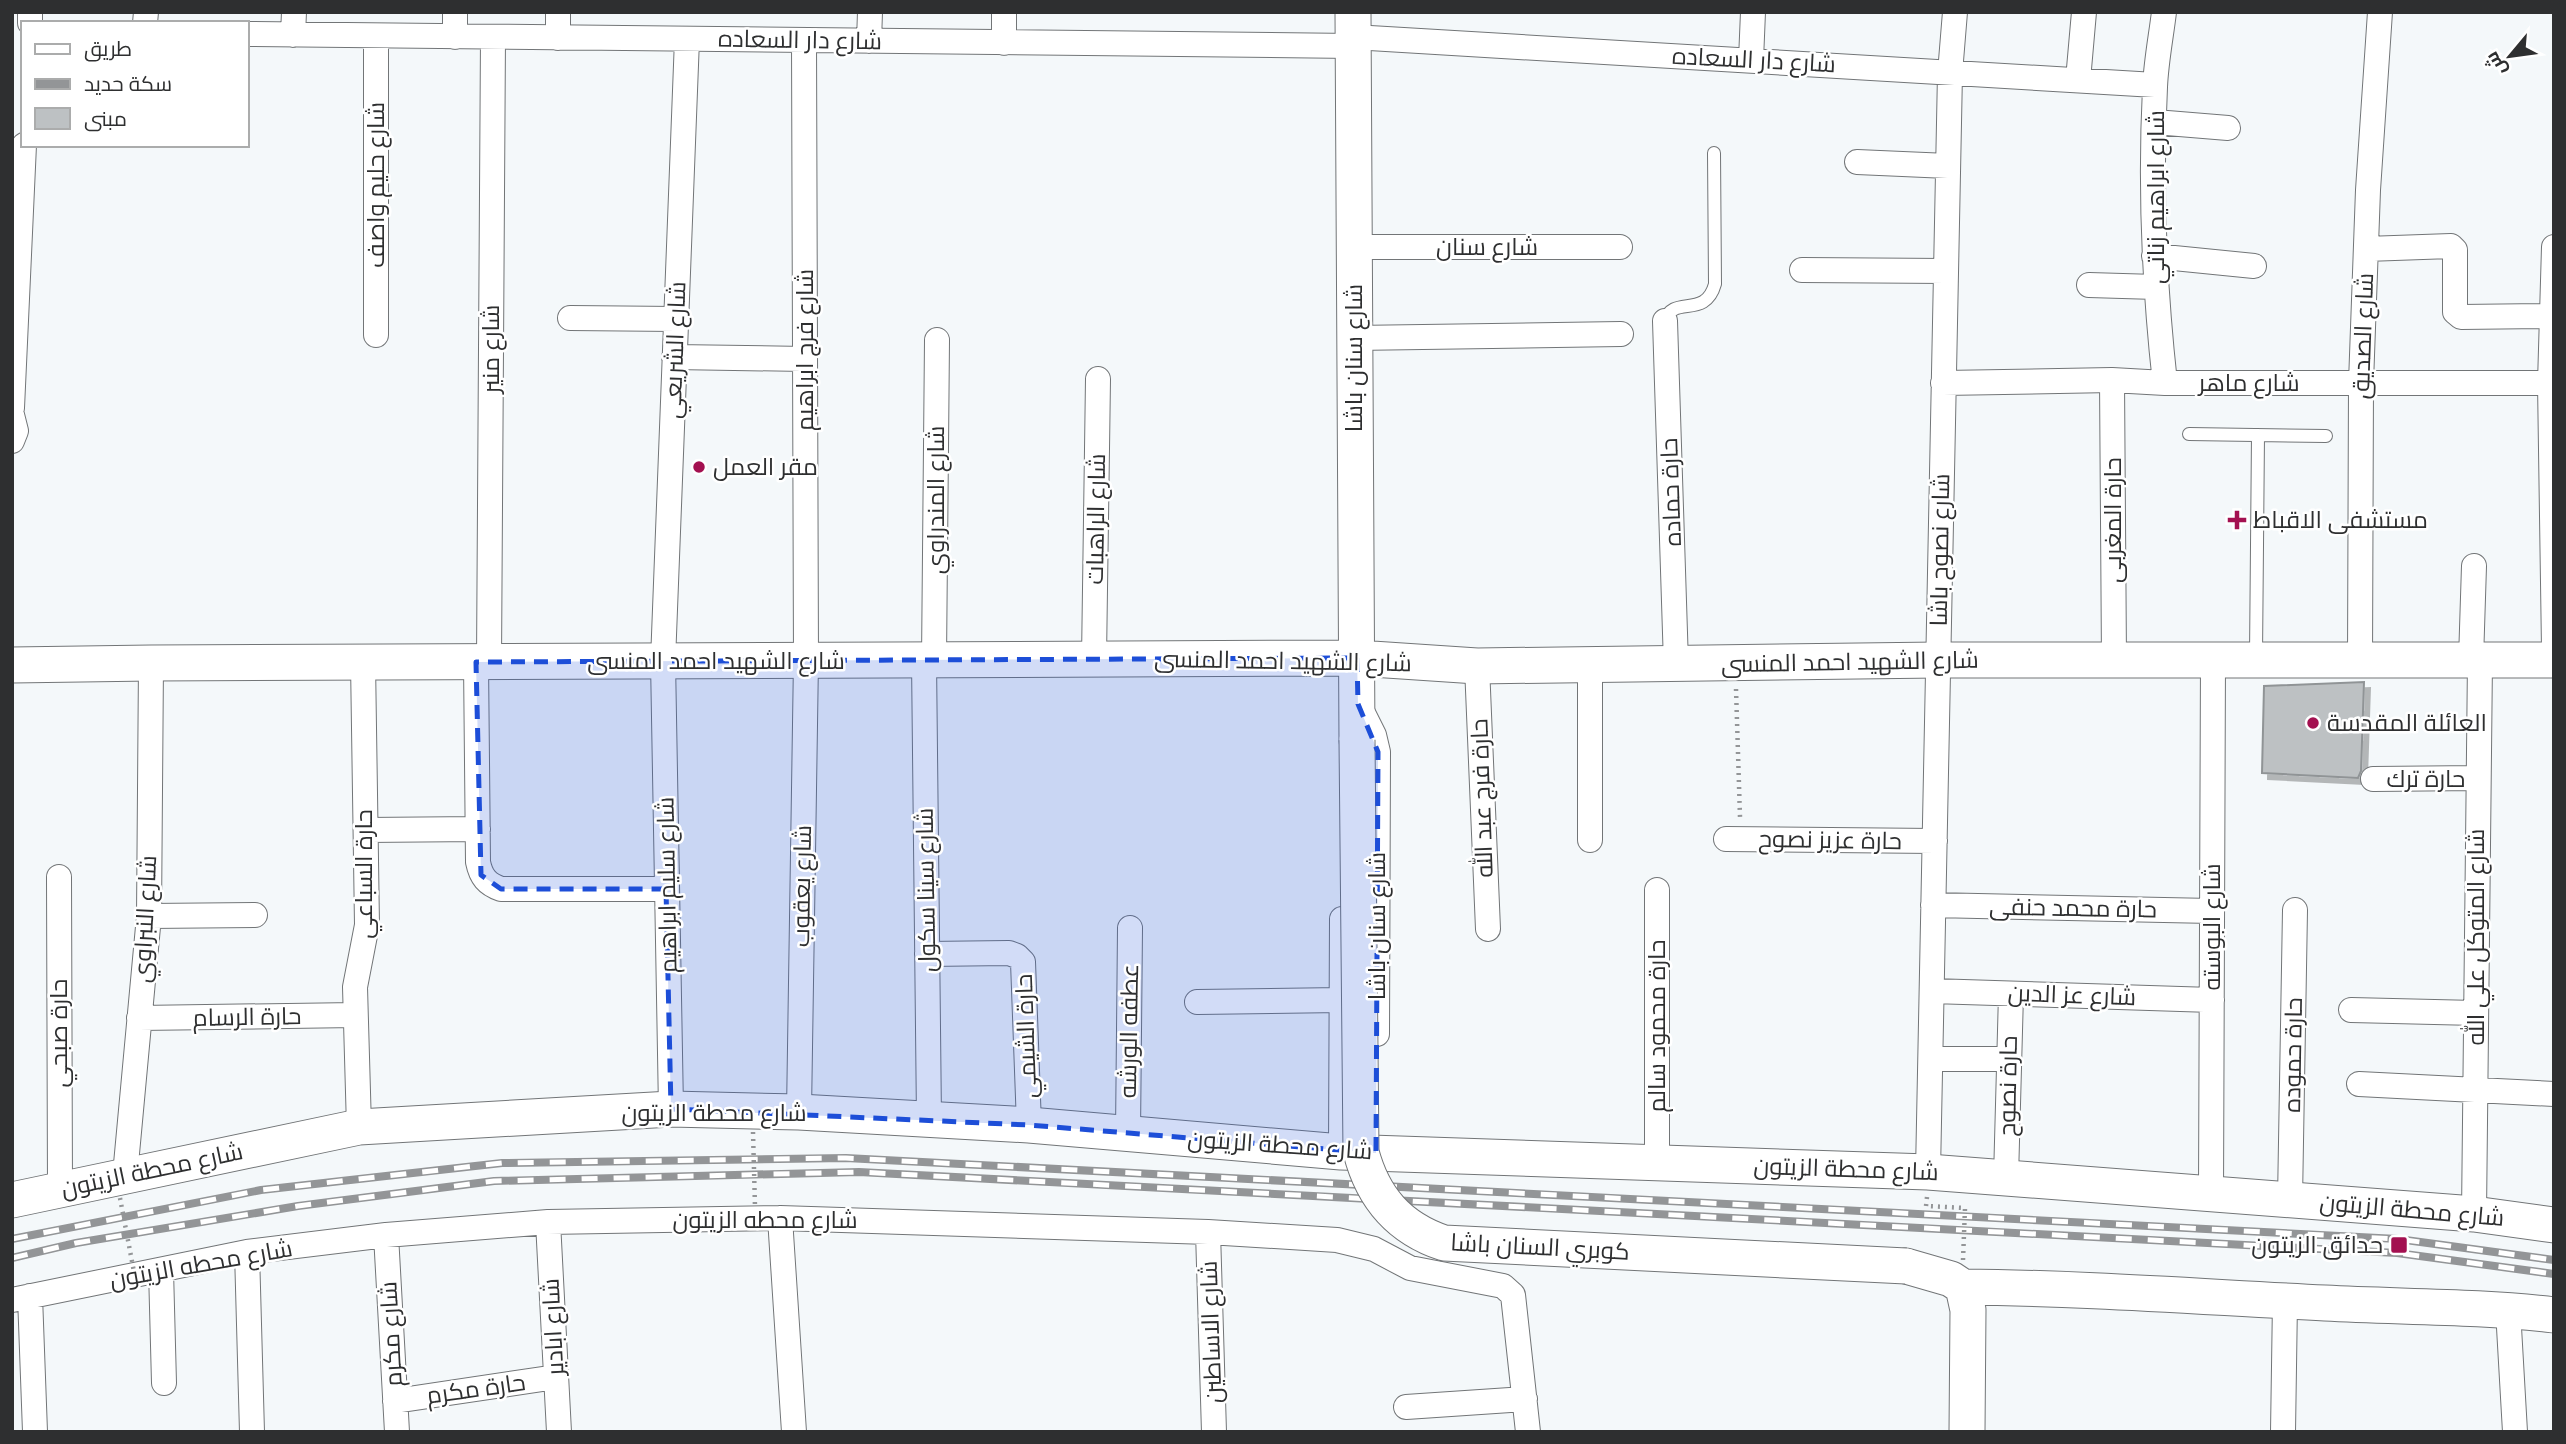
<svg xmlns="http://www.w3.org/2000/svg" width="2566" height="1444" font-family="Karla,Cairo,sans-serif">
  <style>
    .building { fill: #bdc1c3; stroke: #909496; stroke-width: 2; filter: url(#shadow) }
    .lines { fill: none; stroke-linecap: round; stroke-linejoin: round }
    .lane-casing { stroke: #727577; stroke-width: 14 }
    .street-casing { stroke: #727577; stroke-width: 26 }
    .secondary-casing { stroke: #727577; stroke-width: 37 }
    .path { stroke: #939597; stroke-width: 4.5; stroke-dasharray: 2 5; stroke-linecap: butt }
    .lane { stroke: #fff; stroke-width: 12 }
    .street { stroke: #fff; stroke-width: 24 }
    .secondary { stroke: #fff; stroke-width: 35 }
    .rail-casing { stroke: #939597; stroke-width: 8 }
    .rail { stroke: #fff; stroke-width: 5; stroke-dasharray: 16; stroke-linecap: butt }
    .secondary-bridge-casing { stroke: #727577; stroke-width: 37; stroke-linecap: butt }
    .path-bridge { stroke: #939597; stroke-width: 4.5; stroke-dasharray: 2 5; stroke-linecap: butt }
    .secondary-bridge { stroke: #fff; stroke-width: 35 }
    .marked { fill: #1d4ed8; fill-opacity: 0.2; stroke: #1d4ed8; stroke-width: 5; stroke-dasharray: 14 9; stroke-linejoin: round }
    .poi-dot { fill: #a31050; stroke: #fff; stroke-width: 2.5 }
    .labels { text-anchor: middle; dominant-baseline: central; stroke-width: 5; stroke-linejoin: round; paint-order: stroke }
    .street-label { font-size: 24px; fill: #2e2f30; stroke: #fff }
    .poi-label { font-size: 24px; fill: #2e2f30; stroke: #fff; text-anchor: start }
  </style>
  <defs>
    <filter id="shadow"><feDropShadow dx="6" dy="6" stdDeviation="0" flood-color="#0004"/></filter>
  </defs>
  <rect width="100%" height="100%" fill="#f4f8fa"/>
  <!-- building -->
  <path class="building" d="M 2364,682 L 2361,771 L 2358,778 L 2262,773 L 2264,686 Z"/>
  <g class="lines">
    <defs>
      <path id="lane" d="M 1665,321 C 1673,294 1705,320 1715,284 L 1714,153
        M 2189,434 L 2326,436
        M 2256,656 L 2258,435"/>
      <path id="street" d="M 558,12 L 558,38
        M 1004,12 L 1004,43
        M 2164,12 C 2161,37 2156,62 2155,87 C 2150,186 2154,284 2165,383
        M 30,23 L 30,12
        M 145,23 L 146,12
        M 247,34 L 1353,46
        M 293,35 L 294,12
        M 376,36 L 376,335
        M 455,37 L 455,12
        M 1353,37 L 2155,85
        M 869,41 L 870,12
        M 1751,60 L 1753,12
        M 2078,80 L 2084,12
        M 2155,122 L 2228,128
        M 1857,162 L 1948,166
        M 1354,247 L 1620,247
        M 2554,247 L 2550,383 L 2554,649
        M 2366,249 L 2451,246 L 2455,250 L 2455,312 L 2461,317 L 2552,316
        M 2154,256 L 2254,266
        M 1802,270 L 1946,271
        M 2089,285 L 2156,287
        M 570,318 L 676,319
        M 1665,321 L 1676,664
        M 1354,338 L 1621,334
        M 674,357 L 805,359
        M 2112,380 L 2114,660
        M 1943,383 L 2112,380 L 2165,383 L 2554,383
        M 12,408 L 24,145
        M 12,415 L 16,431 L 12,441
        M 1094,659 L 1098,379
        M 924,660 L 929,1120
        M 934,660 L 937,340
        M 2360,660 L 2361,383 L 2368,190 L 2380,12
        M 2471,660 L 2474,566
        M 489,661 L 493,37
        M 476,662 L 478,862 C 481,877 487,884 501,889 L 666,889
        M 1477,666 L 1488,929
        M 1360,707 L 1374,735 L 1378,752 L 1377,1034
        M 2373,779 L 2478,778
        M 366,830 L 478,829
        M 1726,839 L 1935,841
        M 1590,840 L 1590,666
        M 59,877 L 60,1189
        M 1657,890 L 1657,1161
        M 1933,905 L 2212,911
        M 149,916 L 255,915
        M 927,954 L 1009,953 L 1017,956 L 1023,962 L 1029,1125
        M 1932,991 L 2212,1000
        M 1197,1002 L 1341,1000
        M 2351,1010 L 2476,1013
        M 139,1018 L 355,1015
        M 1931,1059 L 2009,1059
        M 2359,1084 L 2554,1094
        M 671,1109 L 663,661 L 687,39
        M 799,1112 L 806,660 L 804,41
        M 359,1127 L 355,987 L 367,925 L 363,662
        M 1128,1134 L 1130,928
        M 1341,1152 L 1342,919
        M 1928,1172 L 1950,73 L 1955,12
        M 125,1175 L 149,916 L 151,663
        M 2006,1178 L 2011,994
        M 2211,1193 L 2213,660
        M 2290,1200 L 2295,910
        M 2474,1214 L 2480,660
        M 780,1218 L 794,1432
        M 548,1222 L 559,1432
        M 1208,1232 L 1214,1432
        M 386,1235 L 397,1432
        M 247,1252 L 252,1432
        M 161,1270 L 164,1383
        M 30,1296 L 35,1432
        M 12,1300 L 247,1252 L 386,1235 L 548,1222 L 780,1218 L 1208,1232 L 1337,1240 L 1374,1249 L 1410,1268 L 1503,1286 L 1513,1295 L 1528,1432
        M 2508,1310 L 2515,1432
        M 395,1401 L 556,1377
        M 1406,1407 L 1525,1399
        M 2283,1432 L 2285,1301"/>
      <path id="secondary" d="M 1353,12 L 1357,740
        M 12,665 L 151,663 L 1357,658 L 1477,666 L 1938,660 L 2554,660
        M 12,1200 L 359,1127 L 671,1109 L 799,1112 L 1029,1125 L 1341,1152 L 1928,1172 L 2474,1214 L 2554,1225
        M 1906,1266 L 1951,1279 L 1963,1287
        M 1963,1287 C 2084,1288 2204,1297 2325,1303 C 2401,1307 2478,1306 2554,1315
        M 1963,1287 L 1968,1310 L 1967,1432"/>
    </defs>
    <!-- lane casing -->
    <use href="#lane" class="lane-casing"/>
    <!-- street casing -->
    <use href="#street" class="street-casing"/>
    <!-- secondary casing -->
    <use href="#secondary" class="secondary-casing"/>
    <!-- path -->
    <path class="path" d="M 1736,689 L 1740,817
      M 1927,1197 L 1926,1206 L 1965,1208"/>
    <!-- lane -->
    <use href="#lane" class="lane"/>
    <!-- street -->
    <use href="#street" class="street"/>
    <!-- secondary -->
    <use href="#secondary" class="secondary"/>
    <defs>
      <path id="rail" d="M 12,1239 L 261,1190 L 502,1163 L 846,1158 L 2398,1239 L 2554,1260
        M 12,1258 L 76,1243 L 298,1206 L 494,1181 L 859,1172 L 2397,1253 L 2554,1274"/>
    </defs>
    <!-- rail casing -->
    <use href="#rail" class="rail-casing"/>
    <!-- rail -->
    <use href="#rail" class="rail"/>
    <defs>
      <path id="secondary-bridge" d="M 1357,740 L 1361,1152 C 1373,1198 1399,1228 1444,1243 L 1906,1266"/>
    </defs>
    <!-- secondary-bridge casing -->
    <use href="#secondary-bridge" class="secondary-bridge-casing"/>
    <!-- path-bridge -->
    <path class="path-bridge" d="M 753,1132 L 755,1207
      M 120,1198 L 134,1272
      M 1963,1260 L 1965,1208"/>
    <!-- secondary-bridge -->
    <use href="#secondary-bridge" class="secondary-bridge"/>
  </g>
  <!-- marked area -->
  <path class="marked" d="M 1357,658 L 1358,704 L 1378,752 L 1376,1153 L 1029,1125 L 671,1109 L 666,889 L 501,889 L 481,875 L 476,662 Z"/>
  <!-- markers -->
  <g class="poi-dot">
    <circle cx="699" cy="467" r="7"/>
    <path d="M2233.5 509.5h7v7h7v7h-7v7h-7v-7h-7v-7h7z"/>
    <circle cx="2313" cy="723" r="7"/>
    <rect x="2390" y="1236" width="18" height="18" rx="3.5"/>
  </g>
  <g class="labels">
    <!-- street labels -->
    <g class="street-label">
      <text transform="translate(800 40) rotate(1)">شارع دار السعاده</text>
      <text transform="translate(1754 60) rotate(3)">شارع دار السعاده</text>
      <text transform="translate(376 185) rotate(-90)">شارع حليم واصف</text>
      <text transform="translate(2156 197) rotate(-90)">شارع ابراهيم زناتي</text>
      <text x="1487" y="247">شارع سنان</text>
      <text transform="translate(2363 336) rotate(-88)">شارع الصديق</text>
      <text transform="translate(491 349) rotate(-90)">شارع منير</text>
      <text transform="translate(675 350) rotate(-88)">شارع الشريعي</text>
      <text transform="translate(805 350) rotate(-90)">شارع فرج ابراهيم</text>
      <text transform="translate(1354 358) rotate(-90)">شارع سنان باشا</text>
      <text x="2249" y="383">شارع ماهر</text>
      <text transform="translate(1671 492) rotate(-92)">حارة حماده</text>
      <text transform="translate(936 500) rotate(-90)">شارع المندراوي</text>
      <text transform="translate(1096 519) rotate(-89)">شارع الراهبات</text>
      <text transform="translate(2113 520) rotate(-90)">حارة المغربى</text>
      <text transform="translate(1940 550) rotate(-89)">شارع نصوح باشا</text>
      <text x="716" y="661">شارع الشهيد احمد المنسى</text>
      <text transform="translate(1283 661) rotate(1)">شارع الشهيد احمد المنسى</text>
      <text transform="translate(1850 662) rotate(-1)">شارع الشهيد احمد المنسى</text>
      <text x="2426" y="779">حارة ترك</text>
      <text transform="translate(1482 798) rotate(-92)">حارة فرج عبد الله</text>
      <text transform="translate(1830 840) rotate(1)">حارة عزيز نصوح</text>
      <text transform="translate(364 874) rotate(-90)">حارة السباعي</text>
      <text transform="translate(667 885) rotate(-91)">شارع سليم ابراهيم</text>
      <text transform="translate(802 886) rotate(-89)">شارع يعقوب</text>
      <text transform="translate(926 890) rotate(-91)">شارع سينا سكول</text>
      <text transform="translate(2073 908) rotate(1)">حارة محمد حنفى</text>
      <text transform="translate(145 919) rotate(-87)">شارع النبراوي</text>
      <text transform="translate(1377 926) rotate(-90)">شارع سنان باشا</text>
      <text transform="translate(2212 927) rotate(-90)">شارع البوسته</text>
      <text transform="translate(2476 937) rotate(-90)">شارع المتوكل علي الله</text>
      <text transform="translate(2072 995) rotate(2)">شارع عز الدين</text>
      <text transform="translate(247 1017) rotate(-1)">حارة الرسام</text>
      <text transform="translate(1657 1026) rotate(-90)">حارة محمود سالم</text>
      <text transform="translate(1129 1031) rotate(-89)">عطفه الورشه</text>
      <text transform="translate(59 1033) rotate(-90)">حارة صبحي</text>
      <text transform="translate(1026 1036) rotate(-92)">حارة الشيمي</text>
      <text transform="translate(2293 1055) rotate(-89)">حارة حموده</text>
      <text transform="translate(2008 1086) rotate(-89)">حارة نصوح</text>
      <text x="714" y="1113">شارع محطة الزيتون</text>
      <text transform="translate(1280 1145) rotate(4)">شارع محطة الزيتون</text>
      <text transform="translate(1846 1169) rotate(2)">شارع محطة الزيتون</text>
      <text transform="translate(152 1170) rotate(-12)">شارع محطة الزيتون</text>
      <text transform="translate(2412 1210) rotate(5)">شارع محطة الزيتون</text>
      <text x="765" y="1220">شارع محطه الزيتون</text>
      <text transform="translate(1540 1247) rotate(3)">كوبري السنان باشا</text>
      <text transform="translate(201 1264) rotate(-10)">شارع محطه الزيتون</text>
      <text transform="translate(553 1327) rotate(-93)">شارع ابادير</text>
      <text transform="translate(1211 1332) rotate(-92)">شارع الاساطين</text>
      <text transform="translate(391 1334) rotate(-93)">شارع مكرم</text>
      <text transform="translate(476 1389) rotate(-8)">حارة مكرم</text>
    </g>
    <!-- poi labels -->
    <g class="poi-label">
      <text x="713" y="467">مقر العمل</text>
      <text x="2253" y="520">مستشفى الاقباط</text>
      <text x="2327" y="723">العائلة المقدسة</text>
      <text x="2383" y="1245" text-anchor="end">حدائق الزيتون</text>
    </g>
  </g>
  <!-- border -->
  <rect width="2566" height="1444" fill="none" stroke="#2e2f30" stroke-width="28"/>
  <!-- legend -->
  <rect x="21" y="21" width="228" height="126" fill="#ffffff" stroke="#abacac" stroke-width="2"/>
  <rect x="35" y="44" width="35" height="10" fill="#ffffff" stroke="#abacac" stroke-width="2"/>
  <text x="84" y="56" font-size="21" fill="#2e2f30">طريق</text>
  <rect x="35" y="79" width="35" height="10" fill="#939597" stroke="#abacac" stroke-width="2"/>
  <text x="84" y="91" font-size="21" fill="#2e2f30">سكة حديد</text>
  <rect x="35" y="108" width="35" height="21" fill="#bdc1c3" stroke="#abacac" stroke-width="2"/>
  <text x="84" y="126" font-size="21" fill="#2e2f30">مبنى</text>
  <!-- north arrow -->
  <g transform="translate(2510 56) rotate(241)" stroke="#ffffff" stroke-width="5" paint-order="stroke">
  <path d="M0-5L12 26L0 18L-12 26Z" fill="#2e2f30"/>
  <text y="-10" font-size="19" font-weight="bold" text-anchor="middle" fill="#2e2f30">ش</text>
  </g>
</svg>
